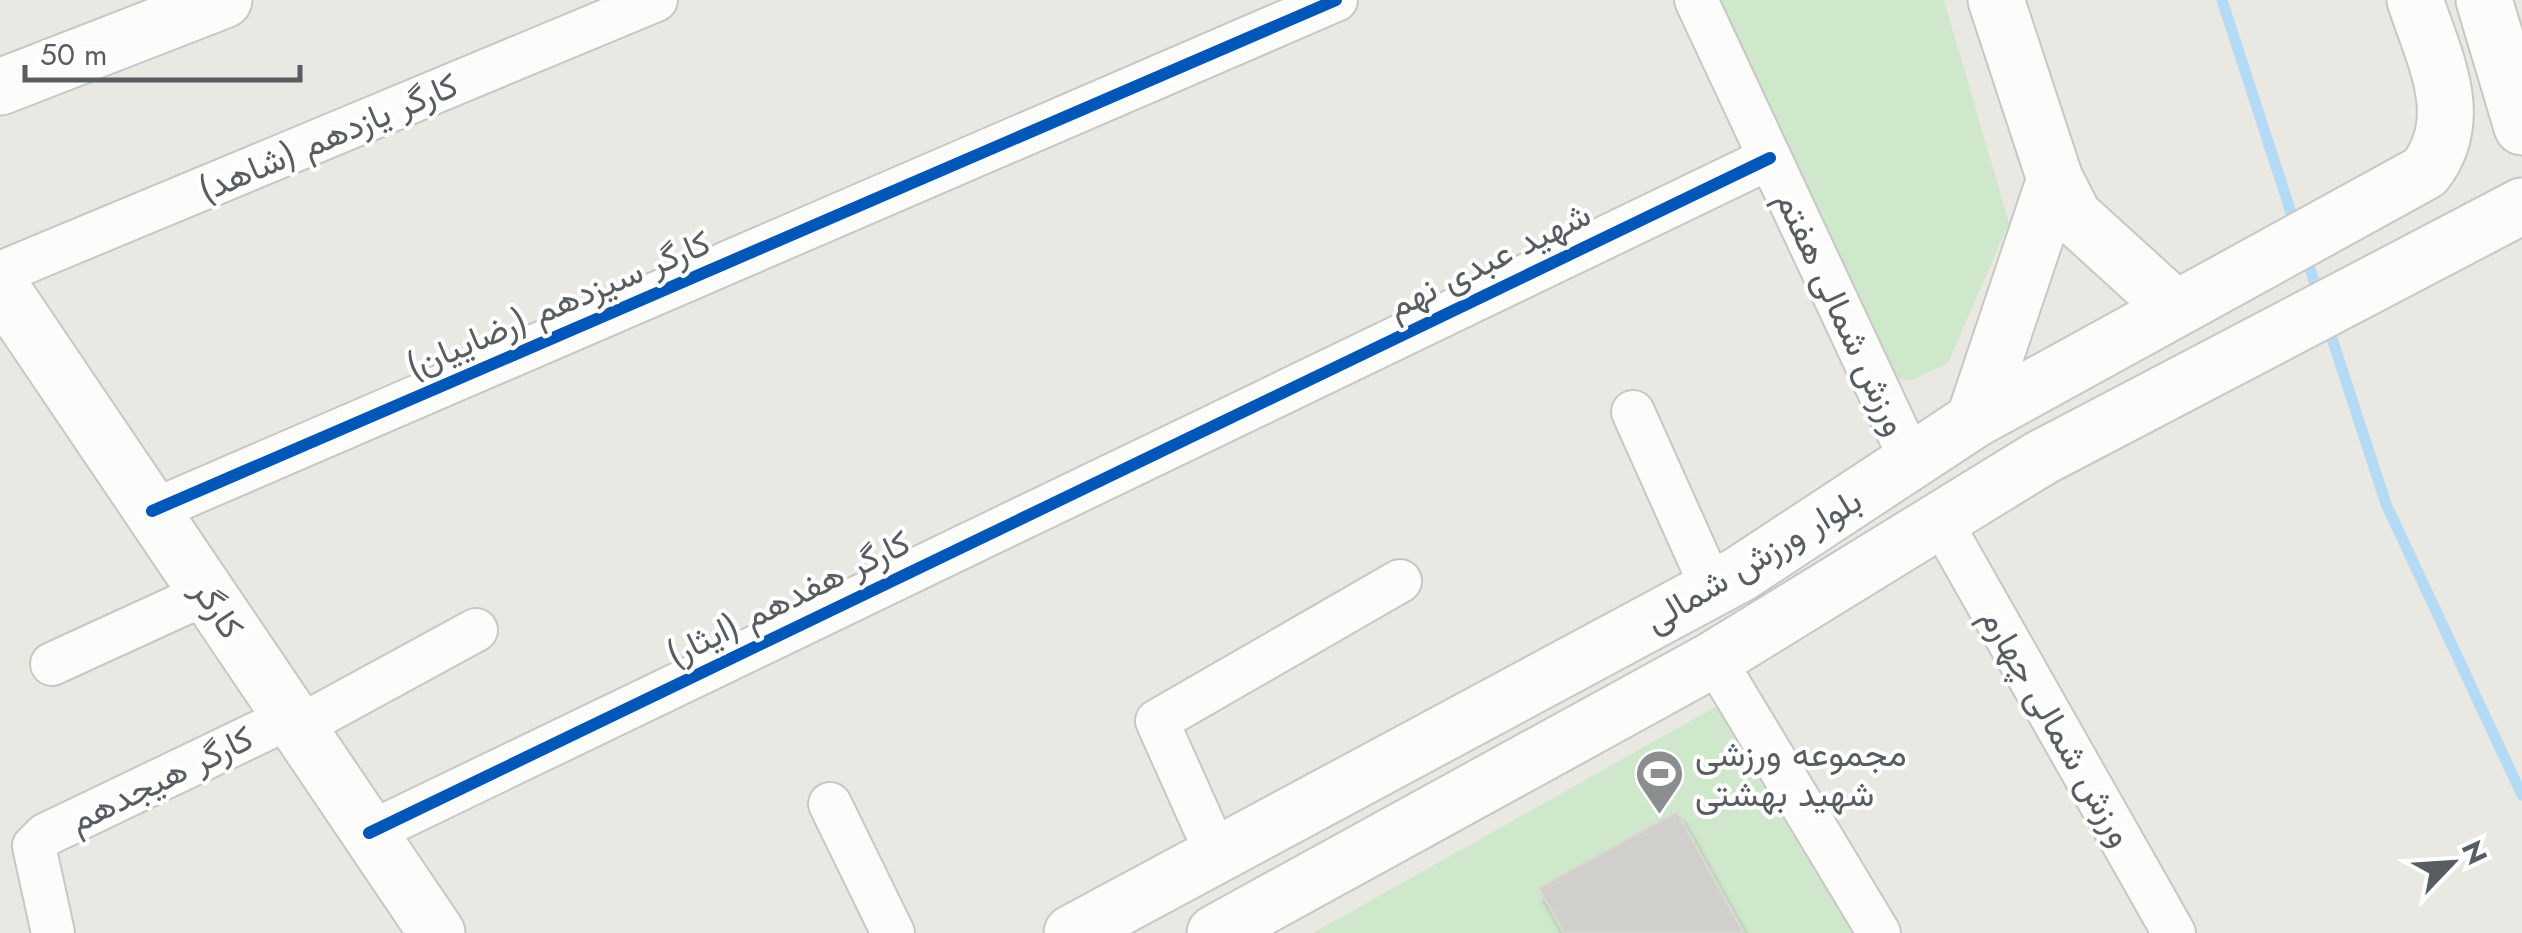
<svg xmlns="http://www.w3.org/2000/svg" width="2522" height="933" font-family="Jost,Vazirmatn,sans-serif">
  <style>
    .green { fill: #cfe8cb }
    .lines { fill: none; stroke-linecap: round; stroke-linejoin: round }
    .stream { stroke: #b5daf6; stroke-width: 11 }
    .building { fill: #d0cfcb; stroke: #d9d7d2; stroke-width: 2.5; filter: url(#shadow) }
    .street-casing { stroke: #c7c7c7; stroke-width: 46 }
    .secondary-casing { stroke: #c7c7c6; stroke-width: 59 }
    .street { stroke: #fcfcfb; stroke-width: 42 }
    .secondary { stroke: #fcfcfb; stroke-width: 55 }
    .cycleway-casing { stroke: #fff; stroke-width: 19 }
    .cycleway { stroke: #0057b8; stroke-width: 12 }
    .labels { text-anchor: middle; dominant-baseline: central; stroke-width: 8; stroke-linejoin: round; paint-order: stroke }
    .street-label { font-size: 35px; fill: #585d62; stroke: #fff }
    .poi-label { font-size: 35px; fill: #585d62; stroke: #fff; text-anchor: start }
  </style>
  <defs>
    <filter id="shadow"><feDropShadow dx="6" dy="11" stdDeviation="2.5" flood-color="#0004"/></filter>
  </defs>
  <rect width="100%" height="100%" fill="#eae8e2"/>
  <!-- green -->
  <path class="green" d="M 1713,0 L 1944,0 L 2009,223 L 1948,363 L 1911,381 L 1876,373 Z
    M 1731,698 L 1866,933 L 1313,933 Z"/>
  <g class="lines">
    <!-- stream -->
    <path class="stream" d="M 2222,0 L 2295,225
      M 2306,257 L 2319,296
      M 2327,323 L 2386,504 L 2522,795"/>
  </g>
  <!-- building -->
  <path class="building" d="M 1677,812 L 1744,933 L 1564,933 L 1539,888 Z"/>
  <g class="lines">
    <defs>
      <path id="street" d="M 1696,0 L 1912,462
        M 0,273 L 656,0
        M 1633,412 L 1712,588
        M 152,511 L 1336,0
        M 1940,520 L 2174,933
        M 1714,659 L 1879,933
        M 52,664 L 207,593
        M 298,727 L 476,630
        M 830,804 L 893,933
        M 369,833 L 1770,158
        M 1217,855 L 1157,721 L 1400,581
        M 53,933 L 34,846 L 45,835 L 291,717"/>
      <path id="secondary" d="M 1996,0 L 2055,179 L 2074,216 L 2175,308
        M 2484,0 L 2522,127
        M 0,87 L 224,0
        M 0,286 L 437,933
        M 1974,420 L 2055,179
        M 1072,933 L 1740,574 L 1974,420 L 2425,172 C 2467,118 2434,58 2415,0
        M 1215,933 L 1714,659 L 2041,458 L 2522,206"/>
    </defs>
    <!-- street casing -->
    <use href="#street" class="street-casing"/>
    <!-- secondary casing -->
    <use href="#secondary" class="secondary-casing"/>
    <!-- street -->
    <use href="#street" class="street"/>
    <!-- secondary -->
    <use href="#secondary" class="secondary"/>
    <defs>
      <path id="cycleway" d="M 152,511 L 1336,0
        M 369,833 L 1770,158"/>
    </defs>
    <!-- cycleway casing -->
    <use href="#cycleway" class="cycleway-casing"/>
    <!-- cycleway -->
    <use href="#cycleway" class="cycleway"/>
  </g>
  <!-- icons -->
  <defs>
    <symbol id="stadium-pin" viewBox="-11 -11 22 30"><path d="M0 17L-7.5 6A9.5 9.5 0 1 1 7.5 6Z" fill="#8b8e8f" stroke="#fff"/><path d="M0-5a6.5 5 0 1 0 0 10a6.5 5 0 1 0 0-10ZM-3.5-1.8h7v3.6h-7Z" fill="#fff"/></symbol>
  </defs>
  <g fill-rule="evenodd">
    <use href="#stadium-pin" x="1632" y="746" width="55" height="75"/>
  </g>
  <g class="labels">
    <!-- street labels -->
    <g class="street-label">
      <text transform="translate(328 137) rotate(-23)">کارگر یازدهم (شاهد)</text>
      <text transform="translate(1489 260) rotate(-26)">شهید عبدی نهم</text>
      <text transform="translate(558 304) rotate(-23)">کارگر سیزدهم (رضاییان)</text>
      <text transform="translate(1842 313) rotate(65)">ورزش شمالی هفتم</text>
      <text transform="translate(1753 560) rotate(-31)">بلوار ورزش شمالی</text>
      <text transform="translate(788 598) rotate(-26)">کارگر هفدهم (ایثار)</text>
      <text transform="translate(218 609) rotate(56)">کارگر</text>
      <text transform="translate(2057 727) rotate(60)">ورزش شمالی چهارم</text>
      <text transform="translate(161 779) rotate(-26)">کارگر هیجدهم</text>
    </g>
    <!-- poi labels -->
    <g class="poi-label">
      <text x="1695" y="754">مجموعه ورزشی<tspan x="1695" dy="40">شهید بهشتی</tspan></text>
    </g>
  </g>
  <!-- north arrow -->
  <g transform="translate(2452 863) rotate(65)" stroke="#ffffff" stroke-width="8" paint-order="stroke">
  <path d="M0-8L18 38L0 25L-18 38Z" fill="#585d62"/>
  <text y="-15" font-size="28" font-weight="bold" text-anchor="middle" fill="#585d62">N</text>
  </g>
  <!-- scale -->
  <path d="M25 65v15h275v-15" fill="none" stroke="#585d62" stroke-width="5"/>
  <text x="40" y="65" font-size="30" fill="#585d62" stroke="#ffffff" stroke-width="8" paint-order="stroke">50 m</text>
</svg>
